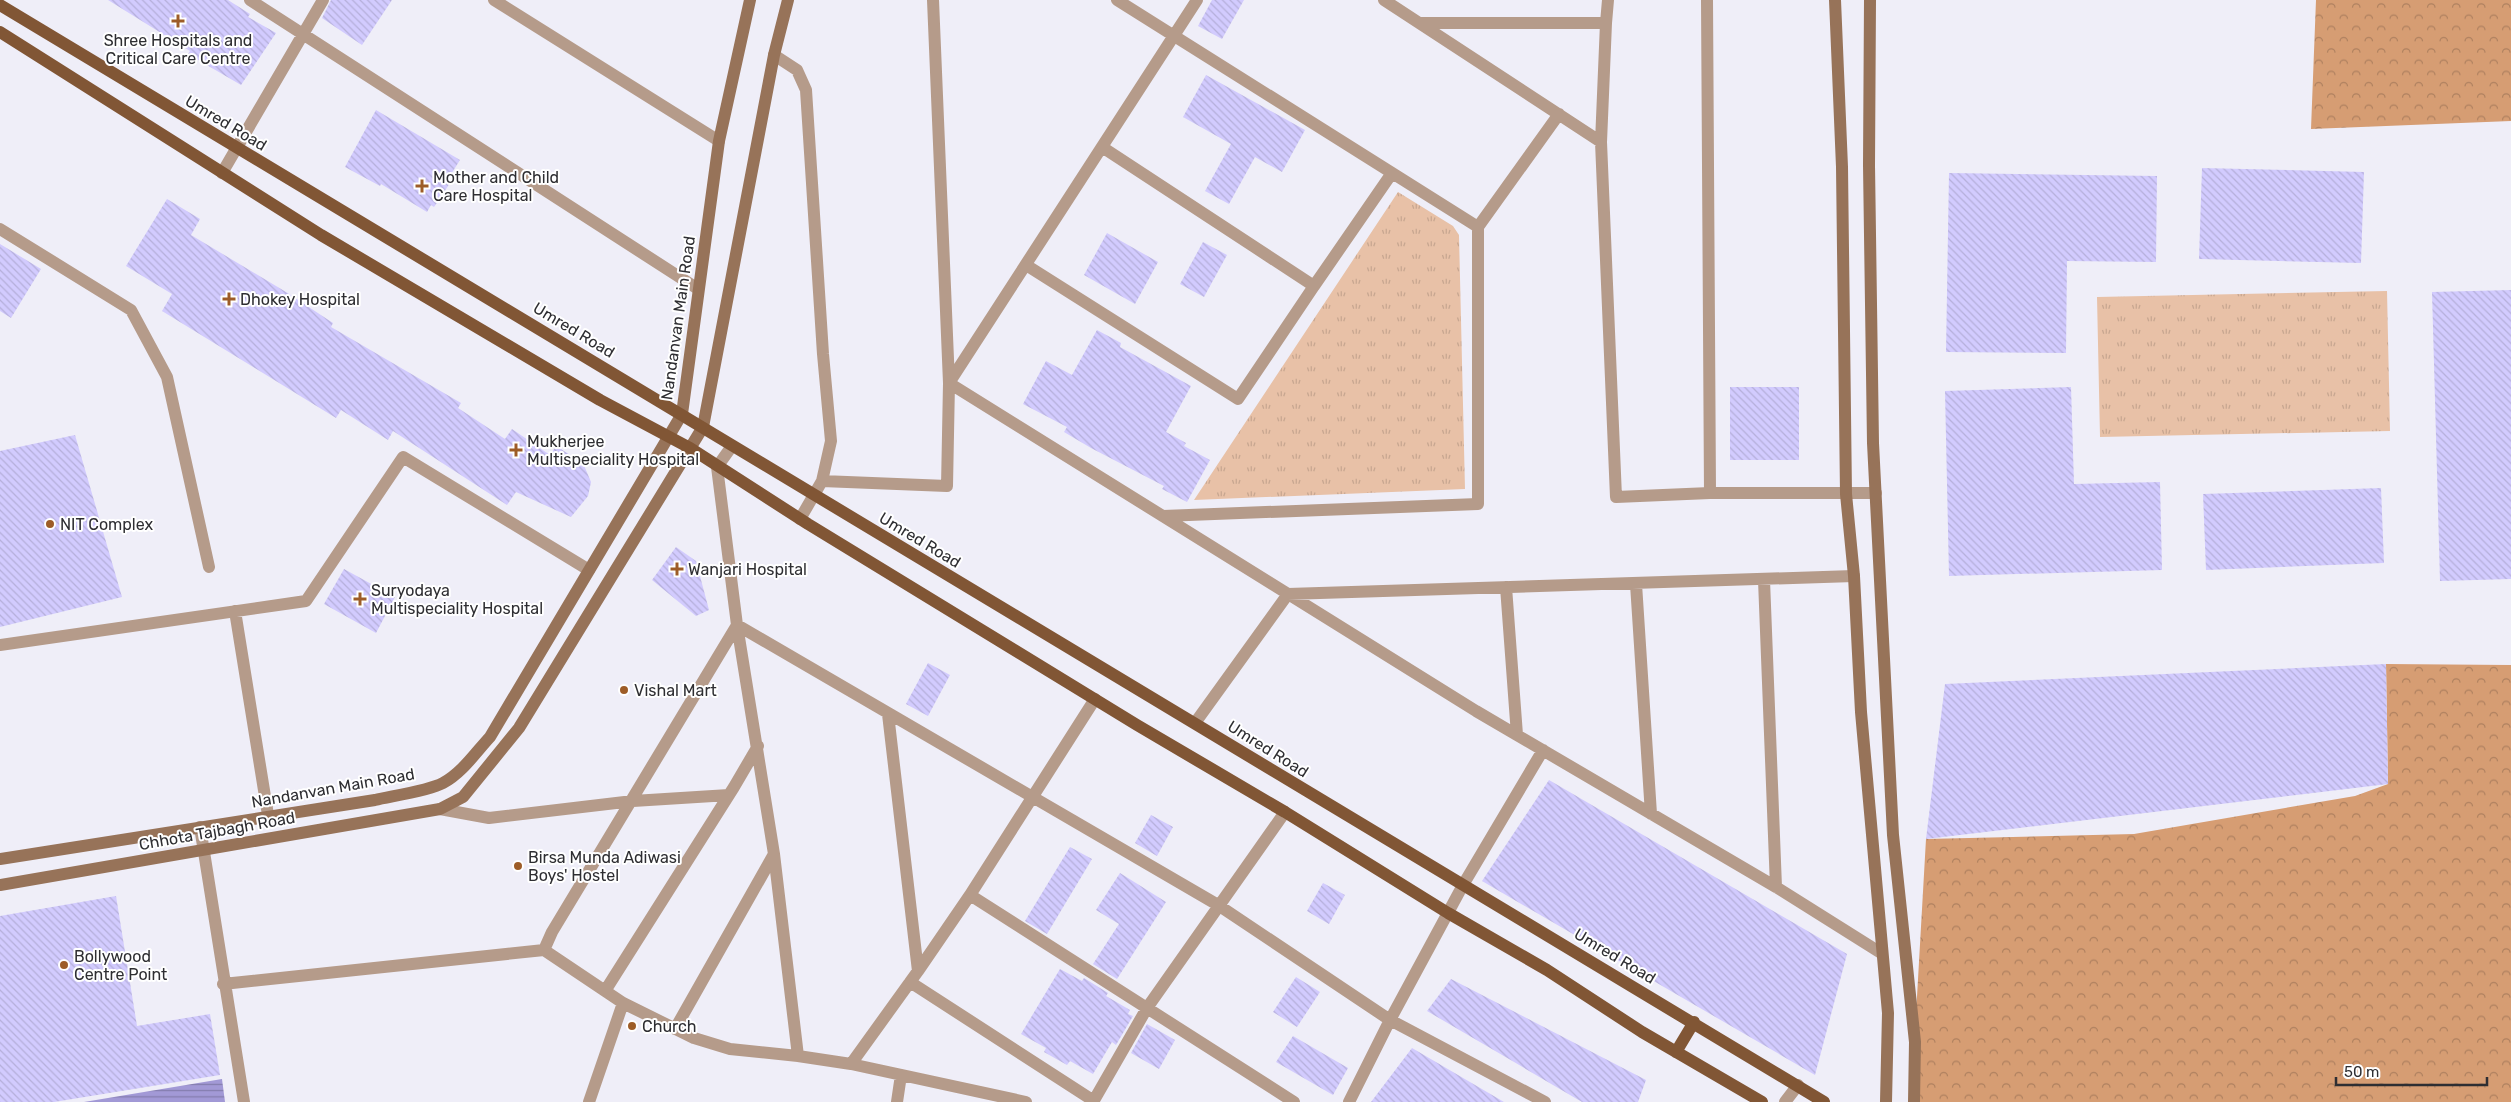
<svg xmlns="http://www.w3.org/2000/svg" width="2511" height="1102" font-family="Rubik,sans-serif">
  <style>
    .grass { fill: url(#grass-tufts) }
    .forest { fill: url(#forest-crowns) }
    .water { fill: url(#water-rules) }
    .building { fill: url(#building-back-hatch) }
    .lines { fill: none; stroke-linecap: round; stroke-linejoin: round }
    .street { stroke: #b59b8a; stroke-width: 12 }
    .secondary { stroke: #977359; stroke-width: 12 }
    .primary { stroke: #815635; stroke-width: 12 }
    .poi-dot { fill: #9d5c27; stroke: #fff; stroke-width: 2 }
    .labels { text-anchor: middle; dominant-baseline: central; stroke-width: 4; stroke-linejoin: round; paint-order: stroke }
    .poi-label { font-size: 16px; fill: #2e2e32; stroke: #fff; text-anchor: start }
    .street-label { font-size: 16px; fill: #2e2e32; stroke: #fff }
  </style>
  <defs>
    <pattern id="grass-tufts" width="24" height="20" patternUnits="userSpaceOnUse" patternTransform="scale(1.25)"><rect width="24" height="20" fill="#e8c1a7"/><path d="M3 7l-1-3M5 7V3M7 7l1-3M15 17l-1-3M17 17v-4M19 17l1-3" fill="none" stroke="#c7a690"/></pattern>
    <pattern id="forest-crowns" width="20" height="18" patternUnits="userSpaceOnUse" patternTransform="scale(1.25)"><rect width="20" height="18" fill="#d69d73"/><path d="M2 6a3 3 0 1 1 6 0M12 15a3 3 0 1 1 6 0" fill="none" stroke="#ae805f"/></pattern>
    <pattern id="water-rules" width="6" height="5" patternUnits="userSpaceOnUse" patternTransform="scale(1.25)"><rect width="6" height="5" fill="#a299d6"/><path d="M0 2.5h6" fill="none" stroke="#847dae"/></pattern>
    <pattern id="building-back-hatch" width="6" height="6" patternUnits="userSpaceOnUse" patternTransform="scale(1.25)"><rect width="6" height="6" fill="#d2cbfe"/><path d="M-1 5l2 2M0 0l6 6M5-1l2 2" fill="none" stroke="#b5afda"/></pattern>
  </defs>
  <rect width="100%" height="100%" fill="#efeef8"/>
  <!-- grass -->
  <path class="grass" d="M 1398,192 L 1453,226 L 1459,235 L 1465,489 L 1194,500 Z
    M 2387,291 L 2390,431 L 2100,437 L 2097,297 Z"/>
  <!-- forest -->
  <path class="forest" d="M 2316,0 L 2511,0 L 2511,121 L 2311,129 Z
    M 2386,664 L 2511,665 L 2511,1102 L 1911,1102 L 1926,839 L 2134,834 L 2355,796 L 2388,784 Z"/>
  <!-- water -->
  <path class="water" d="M 222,1079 L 225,1102 L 84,1102 Z"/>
  <!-- building -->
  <path class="building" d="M 108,0 L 228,0 L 250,14 L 248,17 L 276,33 L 241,85 L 188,54 L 190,51 Z
    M 331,0 L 392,0 L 362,45 L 322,18 Z
    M 1212,0 L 1244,0 L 1222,39 L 1198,26 Z
    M 1206,75 L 1305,130 L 1282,172 L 1255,157 L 1229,204 L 1205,191 L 1231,144 L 1183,117 Z
    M 376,110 L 460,160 L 448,179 L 451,181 L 443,194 L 434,207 L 431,205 L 427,212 L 381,184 L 380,186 L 345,167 Z
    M 2202,168 L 2364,172 L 2361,263 L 2199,259 Z
    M 1949,173 L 2157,176 L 2156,262 L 2067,261 L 2066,353 L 1946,352 Z
    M 167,199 L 200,219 L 191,235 L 286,292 L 333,323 L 331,327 L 461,403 L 458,408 L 505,439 L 512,429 L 550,455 L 556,446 L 583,463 L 591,482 L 588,496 L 571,517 L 516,492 L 507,505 L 393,431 L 388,440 L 341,410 L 336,418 L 162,311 L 172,294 L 126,266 Z
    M 1107,233 L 1158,262 L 1135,304 L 1084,275 Z
    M 1203,242 L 1227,255 L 1204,297 L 1180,284 Z
    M 0,244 L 41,269 L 11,318 L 0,311 Z
    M 2511,290 L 2511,579 L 2440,581 L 2432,292 Z
    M 1097,330 L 1121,343 L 1120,347 L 1191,386 L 1166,432 L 1186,443 L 1184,446 L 1210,460 L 1187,502 L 1162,489 L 1164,486 L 1091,448 L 1064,432 L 1067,427 L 1023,404 L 1046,361 L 1072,375 Z
    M 1730,387 L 1799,387 L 1799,460 L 1730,460 Z
    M 2071,387 L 2074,484 L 2160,482 L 2162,570 L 1949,576 L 1945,391 Z
    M 75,435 L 122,597 L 0,627 L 0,451 Z
    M 2381,488 L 2384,563 L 2206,570 L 2203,494 Z
    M 676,547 L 696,561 L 709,610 L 696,616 L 652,580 Z
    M 344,569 L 395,597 L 376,633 L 324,604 Z
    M 928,663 L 950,675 L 928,716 L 906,704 Z
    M 2386,664 L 2388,784 L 1926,839 L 1945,684 Z
    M 1549,780 L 1847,954 L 1815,1075 L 1482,881 Z
    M 1151,815 L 1173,827 L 1157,856 L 1135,843 Z
    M 1070,847 L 1092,859 L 1047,934 L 1025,921 Z
    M 1120,873 L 1166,902 L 1117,979 L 1093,964 L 1119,924 L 1096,910 Z
    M 1323,883 L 1345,895 L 1329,924 L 1307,911 Z
    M 116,896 L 137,1026 L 210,1014 L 220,1075 L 54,1102 L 0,1102 L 0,916 Z
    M 1060,969 L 1082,981 L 1084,978 L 1108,993 L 1106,996 L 1130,1010 L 1128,1014 L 1133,1016 L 1116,1045 L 1112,1042 L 1093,1074 L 1070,1061 L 1067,1065 L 1044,1052 L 1046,1048 L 1021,1034 Z
    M 1296,977 L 1320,992 L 1297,1027 L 1273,1012 Z
    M 1451,979 L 1646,1080 L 1638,1102 L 1582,1102 L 1427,1011 Z
    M 1147,1024 L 1175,1040 L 1159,1069 L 1131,1053 Z
    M 1293,1036 L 1348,1068 L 1333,1095 L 1276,1062 Z
    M 1412,1048 L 1504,1102 L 1371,1102 Z"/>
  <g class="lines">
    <!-- street -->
    <path class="street" d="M 250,0 L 698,289
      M 494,0 L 719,141
      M 933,0 L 949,383
      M 1117,0 L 1478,227 L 1478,504 L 1163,516
      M 1384,0 L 1601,142 L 1616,497 L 1710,493 L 1876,493
      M 1707,0 L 1710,493
      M 1419,23 L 1606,23 L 1601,142
      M 1606,23 L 1608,0
      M 774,55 L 797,70 L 806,90 L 823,354 L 831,441 L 822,481 L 800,519
      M 1102,147 L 1314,286 L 1392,173
      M 222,173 L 323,0
      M 1478,227 L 1559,114
      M 0,229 L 131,310 L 167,377 L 209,567
      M 1026,265 L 1238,399 L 1314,286
      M 949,383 L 1197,0
      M 732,446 L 717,467 L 737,625 L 774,854
      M 822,481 L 947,486 L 949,383 L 1476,711 L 1776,887 L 1881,953
      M 1764,580 L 1776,887
      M 1636,584 L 1651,814
      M 1506,587 L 1517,735
      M 235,611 L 268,815
      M 0,645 L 306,601 L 403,457 L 589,570
      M 1195,723 L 1288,594 L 1854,576
      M 440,809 L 489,818 L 633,801 L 729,795
      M 200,827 L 244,1102
      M 970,895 L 1095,699
      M 544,950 L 623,1003 L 694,1038 L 730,1049 L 798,1056
      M 918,971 L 970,895 L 1294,1102
      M 910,982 L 1094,1101
      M 223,984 L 544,950 L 552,932 L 737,625 L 1218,905 L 1390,1020 L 1545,1102
      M 605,991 L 734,787 L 758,746
      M 675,1029 L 774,854 L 798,1056 L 851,1064 L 1026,1102
      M 851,1064 L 918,971 L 888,714
      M 589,1102 L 623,1003
      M 897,1102 L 901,1075
      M 1093,1102 L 1147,1008 L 1285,812
      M 1349,1102 L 1390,1020 L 1463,885 L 1543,750
      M 1785,1102 L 1798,1085"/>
    <!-- secondary -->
    <path class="secondary" d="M 1835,0 L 1842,167 L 1846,494 L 1854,576 L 1861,712 L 1888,1013 L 1886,1102
      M 1870,0 L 1869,165 L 1873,443 L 1893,835 L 1915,1042 L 1914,1102
      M 0,859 L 375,800 C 392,796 428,791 443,783 C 462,773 476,752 490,737 L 682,414 L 719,141 L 750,0
      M 0,885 L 440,809 L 463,797 L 519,728 L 703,427 L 774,55 L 788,0"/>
    <!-- primary -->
    <path class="primary" d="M 0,5 L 1824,1102
      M 0,32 L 321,235 L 600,400 L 690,448 L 808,524 L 1137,725 L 1285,812 L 1448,913 L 1547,970 L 1642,1032 L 1762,1102
      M 1676,1052 L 1694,1022"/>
  </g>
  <!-- markers -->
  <g class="poi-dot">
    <path d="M175.5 13.5h5v5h5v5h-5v5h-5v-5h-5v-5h5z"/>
    <path d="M419.5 178.5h5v5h5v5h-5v5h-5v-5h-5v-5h5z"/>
    <path d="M226.5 291.5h5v5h5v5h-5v5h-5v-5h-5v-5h5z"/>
    <path d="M513.5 442.5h5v5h5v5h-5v5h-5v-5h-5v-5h5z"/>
    <circle cx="50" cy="524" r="5"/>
    <path d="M674.5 561.5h5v5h5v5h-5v5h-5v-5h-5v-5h5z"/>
    <path d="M357.5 591.5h5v5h5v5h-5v5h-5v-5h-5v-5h5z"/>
    <circle cx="624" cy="690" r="5"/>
    <circle cx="518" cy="866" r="5"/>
    <circle cx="64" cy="965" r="5"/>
    <circle cx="632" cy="1026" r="5"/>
  </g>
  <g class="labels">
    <!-- poi labels -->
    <g class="poi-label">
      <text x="178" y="40" text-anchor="middle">Shree Hospitals and<tspan x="178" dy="18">Critical Care Centre</tspan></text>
      <text x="433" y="177">Mother and Child<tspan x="433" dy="18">Care Hospital</tspan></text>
      <text x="240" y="299">Dhokey Hospital</text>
      <text x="527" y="441">Mukherjee<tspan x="527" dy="18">Multispeciality Hospital</tspan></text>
      <text x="60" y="524">NIT Complex</text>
      <text x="688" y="569">Wanjari Hospital</text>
      <text x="371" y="590">Suryodaya<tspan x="371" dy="18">Multispeciality Hospital</tspan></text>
      <text x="634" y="690">Vishal Mart</text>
      <text x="528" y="857">Birsa Munda Adiwasi<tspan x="528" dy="18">Boys' Hostel</tspan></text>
      <text x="74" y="956">Bollywood<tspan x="74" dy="18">Centre Point</tspan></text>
      <text x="642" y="1026">Church</text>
    </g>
    <!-- street labels -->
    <g class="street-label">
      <text transform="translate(226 123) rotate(31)">Umred Road</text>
      <text transform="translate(678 318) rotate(-82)">Nandanvan Main Road</text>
      <text transform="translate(574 330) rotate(31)">Umred Road</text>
      <text transform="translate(920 540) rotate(31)">Umred Road</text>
      <text transform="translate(1268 749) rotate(32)">Umred Road</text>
      <text transform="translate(333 788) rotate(-10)">Nandanvan Main Road</text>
      <text transform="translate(217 831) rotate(-10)">Chhota Tajbagh Road</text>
      <text transform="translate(1615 956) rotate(31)">Umred Road</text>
    </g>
  </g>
  <!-- scale -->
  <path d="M2336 1077v8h151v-8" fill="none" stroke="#2e2e32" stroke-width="2.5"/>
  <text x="2344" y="1077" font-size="15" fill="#2e2e32" stroke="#ffffff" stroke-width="4" paint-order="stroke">50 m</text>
</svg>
